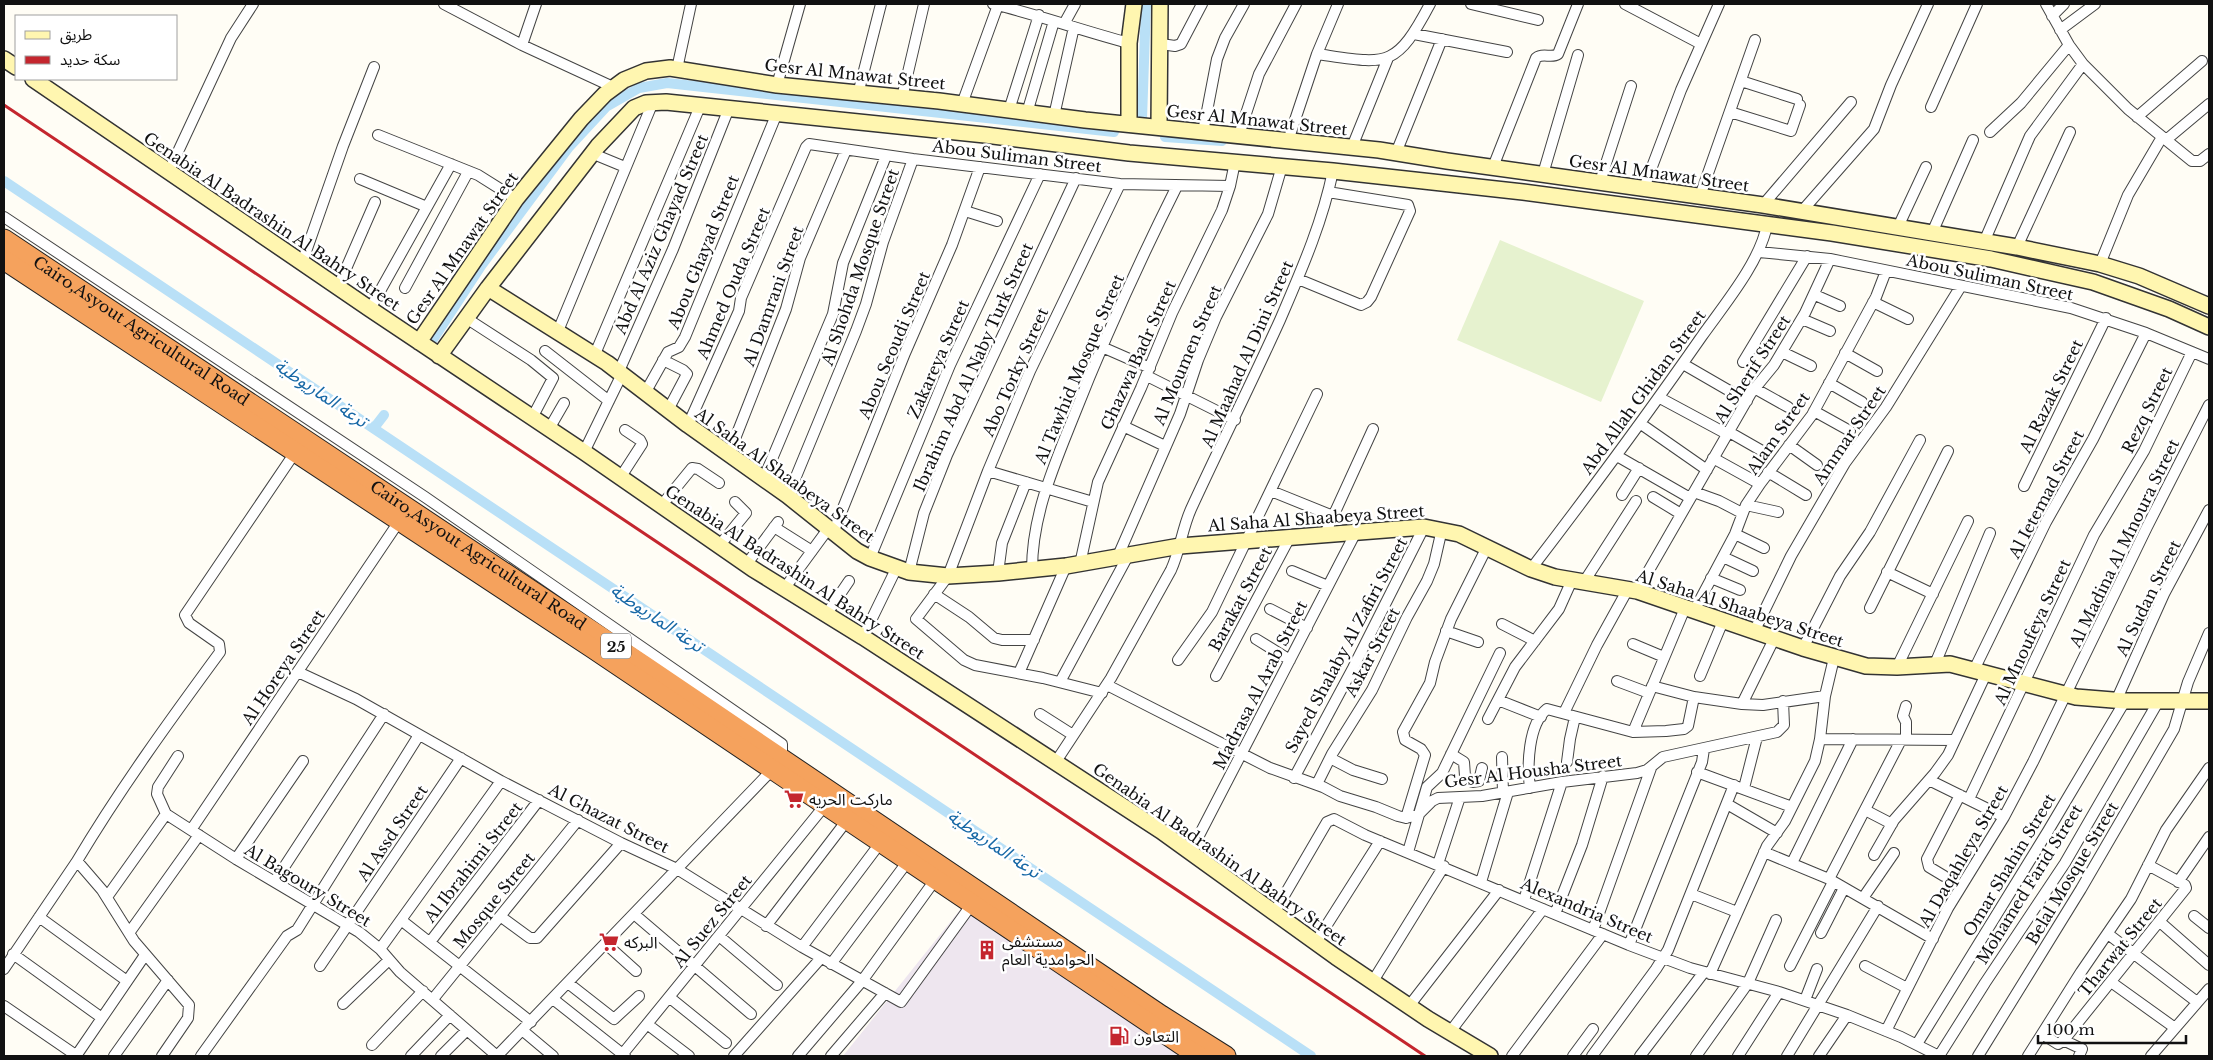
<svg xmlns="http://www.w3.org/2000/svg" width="2213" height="1060" font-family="'Libre Baskerville','Noto Sans Arabic',serif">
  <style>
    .industrial { fill: #eee6ef }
    .pitch { fill: #e6f2cf }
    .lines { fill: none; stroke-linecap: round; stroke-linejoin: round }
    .canal { stroke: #b9e0f7; stroke-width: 10 }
    .street-casing { stroke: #444; stroke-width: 12 }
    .secondary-casing { stroke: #333; stroke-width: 18 }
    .highway-casing { stroke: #222; stroke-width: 21 }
    .street { stroke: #fff; stroke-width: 10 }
    .secondary { stroke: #fff6b0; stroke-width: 15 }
    .highway { stroke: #f5a25d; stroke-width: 19 }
    .rail { stroke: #c4262e; stroke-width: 3 }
    .labels { text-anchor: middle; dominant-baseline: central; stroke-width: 5; stroke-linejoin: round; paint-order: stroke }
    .shield { fill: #fff; stroke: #585858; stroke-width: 1 }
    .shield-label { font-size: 15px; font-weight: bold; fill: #111 }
    .street-label { font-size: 16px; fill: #111; stroke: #fff }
    .poi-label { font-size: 16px; fill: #111; stroke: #fff; text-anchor: start }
    .water-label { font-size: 18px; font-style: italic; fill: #1768a6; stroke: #fff }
  </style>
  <rect width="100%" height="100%" fill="#fffdf5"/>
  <!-- industrial -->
  <path class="industrial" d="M 963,906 L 1188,1056 L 843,1056 Z"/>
  <!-- pitch -->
  <path class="pitch" d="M 1500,240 L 1644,301 L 1601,402 L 1457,340 Z"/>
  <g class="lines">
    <!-- canal -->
    <path class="canal" d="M 1142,119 L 1146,4
      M 1165,137 L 1222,141
      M 4,181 L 1311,1056
      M 434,338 L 481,266 L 569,147 L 606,107 L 639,88 L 667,83 L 1114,132
      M 374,428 L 384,415"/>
    <defs>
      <path id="street" d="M 444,4 L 522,45 L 613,87
        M 993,4 C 1039,15 1083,31 1129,43
        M 1471,4 L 1538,20
        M 1625,4 L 1701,44
        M 2046,4 L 2069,45 L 2083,64 L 2128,109 L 2192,161 L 2200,161 L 2209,154
        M 2052,16 L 2064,4
        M 1064,24 L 1075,4
        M 2060,30 L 2095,4
        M 1414,34 L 1507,52
        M 1161,44 L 1175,46 L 1181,44 L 1202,4
        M 522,45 L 536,4
        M 1317,54 C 1387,64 1395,70 1430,4
        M 677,69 L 691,4
        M 1741,81 L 1797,99
        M 777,85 L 800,4
        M 858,94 L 881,4
        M 902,98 L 924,4
        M 962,104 L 998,5
        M 1931,107 L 1977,4
        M 1009,110 L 1039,15
        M 1730,112 L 1791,131 L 1800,105
        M 1027,113 L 1054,21
        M 1054,116 L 1074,27
        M 2137,117 L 2202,61
        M 1203,132 L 1217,59 L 1225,38 L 1244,4
        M 1990,132 L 2021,103 L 2069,45
        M 378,135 L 478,175 L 516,199
        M 1239,135 L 1259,74 L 1296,4
        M 2166,140 L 2209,104
        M 1288,141 L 1317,54 L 1338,4
        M 1352,147 L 1388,58
        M 591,153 L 625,167
        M 1396,153 L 1442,39
        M 1493,167 L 1536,58 C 1543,52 1551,59 1558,54 L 1578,4
        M 169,171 L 231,38 L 253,4
        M 1543,174 L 1578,55
        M 360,179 L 427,207
        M 1600,182 L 1631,86
        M 1644,188 L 1681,90 L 1719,4
        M 1700,196 L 1755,40
        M 1763,205 L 1851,102
        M 965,211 L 997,221
        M 1802,211 L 1874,129 L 1891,85 L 1928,4
        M 4,217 L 425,497 L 782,744 L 782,759 L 772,770 L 497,1056
        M 1898,227 L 1926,167
        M 1932,233 L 1973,140
        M 1984,242 L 2030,136 L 2083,64
        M 2017,247 L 2070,132
        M 1759,252 L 1830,259 L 2071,308 L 2146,333 L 2209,359
        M 302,263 L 343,146 L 374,67
        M 2100,264 L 2128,195 L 2162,137
        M 1298,279 L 1361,305 L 1367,302 L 1371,297 L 1410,211 L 1408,205 L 1328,192
        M 338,287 L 375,202
        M 405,288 L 468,172
        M 1815,295 L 1840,306
        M 1873,302 L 1908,319
        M 370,309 L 451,164
        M 466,318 L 531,360 L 553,378 L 532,418
        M 1802,319 L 1830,331
        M 558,331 L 653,102
        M 1102,347 L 1150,368
        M 545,351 L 609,401
        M 1782,352 L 1811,366
        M 1845,353 L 1877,371
        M 595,354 L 701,104
        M 663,360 L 683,370 L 687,374 L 668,410
        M 1743,362 L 1807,256
        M 1683,364 L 1747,401
        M 619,371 L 673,249 L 729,108
        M 1147,376 L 1235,420
        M 1829,383 L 1862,402
        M 1754,388 L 1788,407
        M 645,393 L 668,352 L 679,347 L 685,337 L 777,113
        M 1660,398 L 1727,434
        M 1814,411 L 1850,431
        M 1641,424 L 1707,470
        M 688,425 L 739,311 L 741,298 L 806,147 L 809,144 L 913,159 L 1120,184 L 1230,186
        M 1123,426 L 1165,446
        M 549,429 L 564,403
        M 1729,432 L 1764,452
        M 1789,445 L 1817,465
        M 584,452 L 622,374
        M 729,454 L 786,309 L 800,258 L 846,150
        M 1617,456 L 1690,498
        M 1713,458 L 1760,484
        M 988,471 L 1093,502
        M 1768,472 L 1806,495
        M 620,478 L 642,444 L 640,440 L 625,430
        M 764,478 L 833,314 L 843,263 L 886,156
        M 2024,486 L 2106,318
        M 1271,491 L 1333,516
        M 1694,492 L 1719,501 L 1742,513
        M 1622,495 L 1639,468
        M 788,496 L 856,331 L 866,304 L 883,242 L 913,159
        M 1653,497 L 1681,514
        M 1746,505 L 1778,512
        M 661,506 L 692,468 L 698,469 L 719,483
        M 774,527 L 812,551
        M 833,533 L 905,353 L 952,245 L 980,167
        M 1325,534 L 1373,429
        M 1735,534 L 1764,548
        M 719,546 L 746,513 L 735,502
        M 1118,556 L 1180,414 L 1198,360 L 1216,317 L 1268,214 L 1282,166
        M 1723,557 L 1753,571
        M 870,558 L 950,365 L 1040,174
        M 1080,564 L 1098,482 L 1141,388 L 1172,313 L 1222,210 L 1230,186 L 1235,162
        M 746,565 L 778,522
        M 1531,569 C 1590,492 1647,415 1702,336 C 1724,305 1760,262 1767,225
        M 1032,570 C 1032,516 1053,468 1073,418 C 1104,339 1139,262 1177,186
        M 1292,571 L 1328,586
        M 909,572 L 924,513 L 947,455 L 1076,178
        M 1887,572 L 1933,594
        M 998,573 L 1002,543 L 1026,482
        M 1711,578 L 1740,590
        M 1584,582 L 1636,501
        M 784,589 L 828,529
        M 1637,591 L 1751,393 L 1774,365 L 1805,313 L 1830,259
        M 934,594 L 969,617 L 994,638 L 1002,640 L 1034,640
        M 1870,608 L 1948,451
        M 1270,609 L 1307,628
        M 1694,611 L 1735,534 L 1746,505 L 1760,484 L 1812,415 L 1876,297 L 1886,271
        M 826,615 L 849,581
        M 1502,624 L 1535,641
        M 1446,631 L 1478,642
        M 1754,632 L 1791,556 L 1845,463 L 1886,407 L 1961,286
        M 863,637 L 896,569
        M 1256,639 L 1290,660
        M 1633,644 L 1664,657
        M 1803,648 L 1840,576 L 1870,532 L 1920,440
        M 1178,660 L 1212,612 L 1317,394
        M 1935,664 L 1990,533
        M 1897,667 L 1968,521
        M 1974,670 L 2046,522 L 2093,439 L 2146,333
        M 298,672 L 356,699 L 501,781 L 621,843 L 677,869 L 802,947 L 901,1002 L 972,904
        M 1019,673 L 1066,566
        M 1216,676 L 1290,537
        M 1700,676 L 1723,621
        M 1617,681 L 1649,693
        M 1060,682 L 1129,554
        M 1107,685 L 1270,768 L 1323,787 L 1340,796 L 1376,807 L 1398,816 L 1406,818 L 1418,815 L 1432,801 L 1438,798 L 1482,796 L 1562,782 L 1637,773 L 1647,770 L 1663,757 L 1777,732 L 1784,725 L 1783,701
        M 1652,686 L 1694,697 L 1742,704 L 1763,705 L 1825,696
        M 1102,693 L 1043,678 L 975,665 L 964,660 L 916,619 L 948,576 L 988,471 L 1030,371 L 1120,184
        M 1498,700 L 1541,717
        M 2116,701 L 2164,594 L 2209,510
        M 1742,704 L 1774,639
        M 1906,706 L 1903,716 L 1906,722 L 1906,740
        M 1564,713 L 1597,645 L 1628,589
        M 1040,714 L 1073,735
        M 1488,719 L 1515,667 L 1559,609 L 1572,580
        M 1633,732 L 1685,608
        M 1820,739 L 1955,740
        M 1451,754 L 1464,762 L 1465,776 L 1472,782 L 1479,781 L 1482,768
        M 178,756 L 158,787 L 157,794 L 166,814 L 236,859 L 359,932 L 380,949 L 400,972 L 497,1056
        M 1502,757 L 1503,793
        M 1330,758 L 1353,770 L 1382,779
        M 1567,762 L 1570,739 L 1575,717
        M 1055,763 L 1111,678 L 1171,570 C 1180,551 1182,529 1191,509 C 1220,446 1251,384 1280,320 C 1301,271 1322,224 1333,171
        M 1697,772 L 1792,807
        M 1294,778 L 1353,668 L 1424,527
        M 1929,780 L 2004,817
        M 1317,784 L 1332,754 L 1372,690 L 1407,617 L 1427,581 L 1434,564 L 1442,529
        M 1530,788 C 1527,766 1528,724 1547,709 L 1633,732 L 1666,731 L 1684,729 L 1688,726 L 1694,697
        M 1744,788 L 1757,737
        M 1969,799 L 2094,535 L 2144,451 L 2192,352
        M 1727,804 L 1777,833
        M 1865,810 L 1892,824
        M 1406,818 L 1425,755 L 1421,749 L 1405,740 L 1403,732 L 1430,683 L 1435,662 L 1451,619 L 1487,547
        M 191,830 L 400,520
        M 1191,851 L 1356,532
        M 1408,852 L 1427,787 L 1442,773 L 1500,653
        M 1764,852 L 1829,879 L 1933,939
        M 1874,855 L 1894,820 L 1935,773 L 1948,755 L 1986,674
        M 236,859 L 303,761
        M 77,861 C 120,789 170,720 220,652 L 219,644 L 189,623 L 185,615 L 296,451
        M 1792,863 L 1853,739
        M 1438,864 L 1460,797
        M 1944,876 L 1929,867 L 1927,859 L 1960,795
        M 1829,879 L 1901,740
        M 275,881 L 384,714
        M 1481,882 L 1508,792
        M 2178,882 L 2209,837
        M 1691,894 L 1737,912
        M 107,897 L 166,814
        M 1863,898 L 1894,853
        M 1524,900 L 1562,782
        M 1274,913 L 1327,822 L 1334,819 L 1365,835 L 1629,945 L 1690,968 L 1779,992 L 1847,1015 L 1901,1037 L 1939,1056
        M 634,914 L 751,1014
        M 1555,914 L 1582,845 L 1603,776
        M 500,916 L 530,938 L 537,938 L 621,843
        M 2194,916 L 2209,928
        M 39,917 L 127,981
        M 401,920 L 531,1022
        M 2160,922 L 2209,965
        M 766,926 L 848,819
        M 1593,930 L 1651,768
        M 129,933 L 199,835
        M 1821,933 L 1844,888
        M 2108,934 L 2197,1002
        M 719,936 L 777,985
        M 430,942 L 539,800
        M 1316,942 L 1380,841
        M 606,944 L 636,971
        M 1629,945 L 1702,762 L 1704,749
        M 802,947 L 881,842
        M 380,949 L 501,781
        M 13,954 L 102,1018
        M 831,964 L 908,861
        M 320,966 L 461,758
        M 1790,966 L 1833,882
        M 1865,966 L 1907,988
        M 4,969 L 77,861 L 102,890 L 134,941 L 189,1005 L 188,1018 L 162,1056
        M 1710,974 L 1767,846 L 1785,821 L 1815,761 L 1820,739 L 1825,696 L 1834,658
        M 1373,981 L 1444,866
        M 2111,982 L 2175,1028
        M 568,983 L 614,1019 L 639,996
        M 669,997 L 726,1043
        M 433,999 L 578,820
        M 553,999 L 625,1056
        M 1805,1000 L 1817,969
        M 343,1004 L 389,960
        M 4,1006 L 77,1056
        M 1409,1006 L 1499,890
        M 647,1024 L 689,1056
        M 522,1030 L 553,1056
        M 1886,1031 L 1948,908 L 2004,817 L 2033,762 L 2147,527 L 2209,405
        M 1450,1032 L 1543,909
        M 2042,1034 L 2058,1044 L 2063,1041 L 2186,888 L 2185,885 L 2148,865
        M 2063,1040 L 2082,1049 L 2079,1056
        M 1917,1044 L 2048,831 L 2125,701
        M 372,1045 L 423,991
        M 76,1056 L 145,955
        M 114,1056 L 168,980
        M 201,1056 L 287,936 L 297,930 L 419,735
        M 411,1056 L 450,1015
        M 441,1056 L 467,1030
        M 621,1056 L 826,804
        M 734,1056 L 821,958
        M 798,1056 L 862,981 L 935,880
        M 831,1056 L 885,993
        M 1512,1056 L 1603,934
        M 1573,1056 L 1593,1029
        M 1592,1056 L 1656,969 L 1668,950 L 1734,785
        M 1640,1056 L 1704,972
        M 1696,1056 L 1748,983 L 1776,920
        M 1738,1056 L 1779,992
        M 1787,1056 L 1878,906
        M 1819,1056 L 1847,1015
        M 1939,1056 L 1985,983 L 2065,863 L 2158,702
        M 1978,1056 L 2081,889 L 2174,729 L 2188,682 L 2209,633
        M 2028,1056 L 2081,972 L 2131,899 L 2166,830 L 2209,768
        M 2151,1056 L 2209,989"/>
      <path id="secondary" d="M 4,59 L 16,67
        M 33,79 L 370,309 L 584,452 L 753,569 L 863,637 L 1161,831 L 1336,957 L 1428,1019 L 1490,1056
        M 1129,124 L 1129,43 L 1134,4
        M 1159,127 L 1160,4
        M 488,288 L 607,363 L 688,425 L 788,496 L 857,551 L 870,558 L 909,572 L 948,576 L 998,573 L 1066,566 L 1180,546 L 1424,527 L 1459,534 L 1531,569 L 1555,577 L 1637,591 L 1803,648 L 1866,666 L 1897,667 L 1950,664 L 2076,697 L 2125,701 L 2209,701
        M 419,342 L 516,199 L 581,119 L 605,94 L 624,80 L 646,71 L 670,68 L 777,85 L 939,101 L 1085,120 L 1379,150 L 1447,161 L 1763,205 L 2017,247 L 2100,264 L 2139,276 L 2209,306
        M 439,356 L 488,288 L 598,146 L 634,108 L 646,103 L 666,102 L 985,135 L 1129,153 L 1333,171 L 1523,192 L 1832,233 L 1991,259 L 2093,282 L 2169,309 L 2209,327"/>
      <g id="highway">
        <path id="s1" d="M 4,239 L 645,666 L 1161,1015 L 1226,1056"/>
        <path d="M 4,260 L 592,648 L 1198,1056"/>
      </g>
    </defs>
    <!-- street casing -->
    <use href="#street" class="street-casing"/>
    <!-- secondary casing -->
    <use href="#secondary" class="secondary-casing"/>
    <!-- highway casing -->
    <use href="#highway" class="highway-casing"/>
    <!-- street -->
    <use href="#street" class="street"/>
    <!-- secondary -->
    <use href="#secondary" class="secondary"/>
    <!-- highway -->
    <use href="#highway" class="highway"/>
    <!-- rail -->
    <path class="rail" d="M 4,105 L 1425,1056"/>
  </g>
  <!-- icons -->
  <defs>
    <symbol id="supermarket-bare" viewBox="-9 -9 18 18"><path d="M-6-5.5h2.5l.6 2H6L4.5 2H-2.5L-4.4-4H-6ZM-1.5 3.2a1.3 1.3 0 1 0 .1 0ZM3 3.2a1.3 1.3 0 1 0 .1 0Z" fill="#c4262e" stroke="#fff" stroke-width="2.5" paint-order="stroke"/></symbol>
    <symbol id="building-bare" viewBox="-9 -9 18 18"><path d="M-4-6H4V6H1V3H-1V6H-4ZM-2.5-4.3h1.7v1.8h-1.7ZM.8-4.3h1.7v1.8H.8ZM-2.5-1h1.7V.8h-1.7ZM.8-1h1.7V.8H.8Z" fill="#c4262e" stroke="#fff" stroke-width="2.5" paint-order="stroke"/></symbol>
    <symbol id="fuel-bare" viewBox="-9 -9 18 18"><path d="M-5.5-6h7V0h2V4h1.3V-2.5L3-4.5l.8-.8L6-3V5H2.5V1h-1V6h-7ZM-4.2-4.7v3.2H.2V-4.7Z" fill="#c4262e" stroke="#fff" stroke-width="2.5" paint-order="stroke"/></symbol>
  </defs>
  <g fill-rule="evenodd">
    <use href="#supermarket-bare" x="780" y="785" width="28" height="28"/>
    <use href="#supermarket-bare" x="595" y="928" width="28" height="28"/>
    <use href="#building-bare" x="973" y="936" width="28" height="28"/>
    <use href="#fuel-bare" x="1105" y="1022" width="28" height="28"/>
  </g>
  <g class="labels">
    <!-- shield labels -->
    <rect class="shield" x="601" y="633.5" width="30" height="25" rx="4"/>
    <g class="shield-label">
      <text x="616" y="646">25</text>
    </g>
    <!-- street labels -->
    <g class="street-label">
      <text transform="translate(855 74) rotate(6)">Gesr Al Mnawat Street</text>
      <text transform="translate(1257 120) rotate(6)">Gesr Al Mnawat Street</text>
      <text transform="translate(1017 156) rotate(7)">Abou Suliman Street</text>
      <text transform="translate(1659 173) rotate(8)">Gesr Al Mnawat Street</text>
      <text transform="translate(272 221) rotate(34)">Genabia Al Badrashin Al Bahry Street</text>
      <text transform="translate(661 234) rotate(-67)">Abd Al Aziz Ghayad Street</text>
      <text transform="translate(462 248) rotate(-55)">Gesr Al Mnawat Street</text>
      <text transform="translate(703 252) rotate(-68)">Abou Ghayad Street</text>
      <text transform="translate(860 267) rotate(-71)">Al Shohda Mosque Street</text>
      <text transform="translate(1990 277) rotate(12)">Abou Suliman Street</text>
      <text transform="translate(733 283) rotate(-67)">Ahmed Ouda Street</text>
      <text transform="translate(773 296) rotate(-70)">Al Damrani Street</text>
      <text stroke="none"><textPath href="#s1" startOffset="165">Cairo,Asyout Agricultural Road</textPath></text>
      <text transform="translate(894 345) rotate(-67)">Abou Seoudi Street</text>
      <text transform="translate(1247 354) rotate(-66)">Al Maahad Al Dini Street</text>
      <text transform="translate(1138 355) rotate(-66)">Ghazwa Badr Street</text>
      <text transform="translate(1187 355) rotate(-67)">Al Moumen Street</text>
      <text transform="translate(938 359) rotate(-66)">Zakareya Street</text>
      <text transform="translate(973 367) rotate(-66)">Ibrahim Abd Al Naby Turk Street</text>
      <text transform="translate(1079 369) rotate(-67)">Al Tawhid Mosque Street</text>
      <text transform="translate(1752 369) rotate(-57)">Al Sherif Street</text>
      <text transform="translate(1015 372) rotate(-66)">Abo Torky Street</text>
      <text transform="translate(1643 392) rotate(-54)">Abd Allah Ghidan Street</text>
      <text transform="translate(2051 396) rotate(-64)">Al Razak Street</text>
      <text transform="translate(2147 410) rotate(-64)">Rezq Street</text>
      <text transform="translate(1778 433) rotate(-55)">Alam Street</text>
      <text transform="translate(1849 435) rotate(-56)">Ammar Street</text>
      <text transform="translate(785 475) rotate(36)">Al Saha Al Shaabeya Street</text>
      <text transform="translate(2046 494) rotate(-62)">Al Ietemad Street</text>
      <text transform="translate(1316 518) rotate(-4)">Al Saha Al Shaabeya Street</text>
      <text transform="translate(2124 543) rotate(-64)">Al Madina Al Mnoura Street</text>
      <text stroke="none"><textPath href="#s1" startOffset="570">Cairo,Asyout Agricultural Road</textPath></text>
      <text transform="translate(795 572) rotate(33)">Genabia Al Badrashin Al Bahry Street</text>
      <text transform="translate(2148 598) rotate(-64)">Al Sudan Street</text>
      <text transform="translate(1240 599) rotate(-62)">Barakat Street</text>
      <text transform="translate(1740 608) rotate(18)">Al Saha Al Shaabeya Street</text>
      <text transform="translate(2032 632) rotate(-65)">Al Mnoufeya Street</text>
      <text transform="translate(1346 645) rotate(-62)">Sayed Shalaby Al Zafiri Street</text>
      <text transform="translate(1372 652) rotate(-62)">Askar Street</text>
      <text transform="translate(283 667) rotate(-56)">Al Horeya Street</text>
      <text transform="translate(1260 685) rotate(-63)">Madrasa Al Arab Street</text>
      <text transform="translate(1533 771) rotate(-7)">Gesr Al Housha Street</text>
      <text transform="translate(609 818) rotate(27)">Al Ghazat Street</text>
      <text transform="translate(392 833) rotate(-56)">Al Assd Street</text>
      <text transform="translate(1220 854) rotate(35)">Genabia Al Badrashin Al Bahry Street</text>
      <text transform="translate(1963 856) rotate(-60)">Al Daqahleya Street</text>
      <text transform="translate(473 862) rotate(-52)">Al Ibrahimi Street</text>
      <text transform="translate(2009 865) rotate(-59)">Omar Shahin Street</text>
      <text transform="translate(2072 873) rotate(-59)">Belal Mosque Street</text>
      <text transform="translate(2029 884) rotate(-58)">Mohamed Farid Street</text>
      <text transform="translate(308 885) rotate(31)">Al Bagoury Street</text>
      <text transform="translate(494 900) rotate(-51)">Mosque Street</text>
      <text transform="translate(1587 910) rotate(23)">Alexandria Street</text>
      <text transform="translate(712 921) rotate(-51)">Al Suez Street</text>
      <text transform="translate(2120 947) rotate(-51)">Tharwat Street</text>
    </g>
    <!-- poi labels -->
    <g class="poi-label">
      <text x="809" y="799">ماركت الحريه</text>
      <text x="1002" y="941">مستشفى<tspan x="1002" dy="18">الحوامدية العام</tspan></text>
      <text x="624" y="942">البركه</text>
      <text x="1134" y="1036">التعاون</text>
    </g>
    <!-- water labels -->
    <g class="water-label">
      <text transform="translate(321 393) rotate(34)">ترعة الماريوطية</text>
      <text transform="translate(657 618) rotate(34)">ترعة الماريوطية</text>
      <text transform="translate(994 844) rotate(34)">ترعة الماريوطية</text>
    </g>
  </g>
  <!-- border -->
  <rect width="2213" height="1060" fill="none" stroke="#111111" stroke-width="10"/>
  <!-- legend -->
  <rect x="15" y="15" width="162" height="65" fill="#ffffff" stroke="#a0a0a0"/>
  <rect x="25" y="31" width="25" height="8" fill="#fff6b0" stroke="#a0a0a0"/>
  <text x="60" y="40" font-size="15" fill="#111111">طريق</text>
  <rect x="25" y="56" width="25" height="8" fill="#c4262e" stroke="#a0a0a0"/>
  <text x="60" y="65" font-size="15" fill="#111111">سكة حديد</text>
  <!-- scale -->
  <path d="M2038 1035v8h148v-8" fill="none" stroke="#111111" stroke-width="2.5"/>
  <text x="2046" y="1035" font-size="15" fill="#111111" stroke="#ffffff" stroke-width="4" paint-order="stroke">100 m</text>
</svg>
